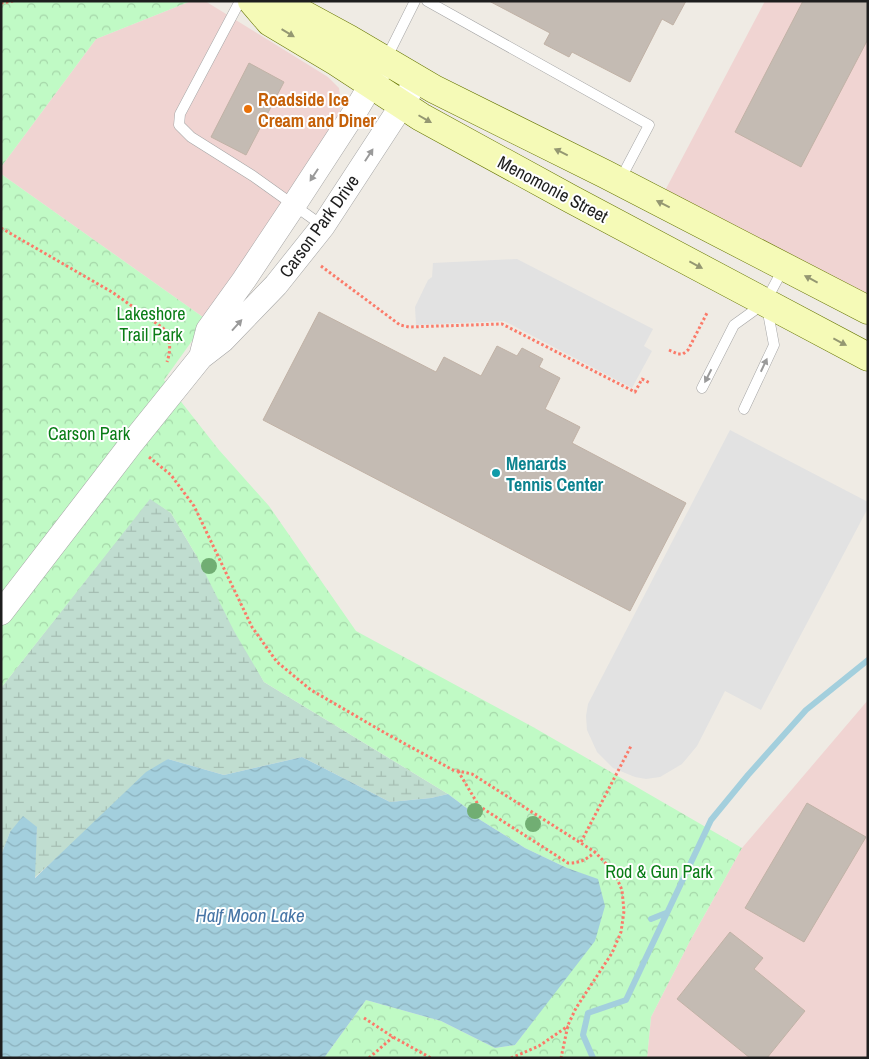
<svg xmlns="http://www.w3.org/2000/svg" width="869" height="1059" font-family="'Archivo Narrow',sans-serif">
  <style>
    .commercial { fill: #f0d4d2 }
    .wetland { fill: url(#wetland-marsh) }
    .park { fill: url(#park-crowns) }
    .parking { fill: #e2e2e2 }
    .water { fill: url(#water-waves) }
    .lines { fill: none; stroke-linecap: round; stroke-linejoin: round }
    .stream { stroke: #a3cfdd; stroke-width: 6 }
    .building { fill: #c4bbb3; stroke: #c1b2a6 }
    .service-casing { stroke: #a5a5a5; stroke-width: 11 }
    .tertiary-casing { stroke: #a5a5a5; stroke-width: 25 }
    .secondary-casing { stroke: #677604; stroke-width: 29 }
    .path { stroke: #fb7a69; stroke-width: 3; stroke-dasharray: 2.5 2.5; stroke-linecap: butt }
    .service { stroke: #fff; stroke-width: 10 }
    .tertiary { stroke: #fff; stroke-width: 24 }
    .secondary { stroke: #f5fab7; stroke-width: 28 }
    .tree { fill: #71ae73 }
    .oneway { fill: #949772 }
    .oneway2 { fill: #9a9a9a }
    .food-dot { fill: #e8710a; stroke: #fff; stroke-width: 2 }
    .culture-dot { fill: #0f9aa8; stroke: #fff; stroke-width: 2 }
    .labels { text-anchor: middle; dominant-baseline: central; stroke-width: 4; stroke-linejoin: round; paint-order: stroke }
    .food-label { font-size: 18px; font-weight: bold; fill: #c56008; stroke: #fff; text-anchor: start }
    .street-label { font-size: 18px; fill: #1e1e1e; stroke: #fff }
    .park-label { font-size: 18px; fill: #0a7d16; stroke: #fff }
    .culture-label { font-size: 18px; font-weight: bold; fill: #0d838f; stroke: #fff; text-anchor: start }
    .water-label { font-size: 19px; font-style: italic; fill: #4675a6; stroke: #fff }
  </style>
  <defs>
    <pattern id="wetland-marsh" width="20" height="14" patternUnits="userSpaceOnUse" patternTransform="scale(1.25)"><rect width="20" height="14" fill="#c0ddd0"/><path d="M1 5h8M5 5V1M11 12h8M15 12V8" fill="none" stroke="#a5bdb2"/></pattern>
    <pattern id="park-crowns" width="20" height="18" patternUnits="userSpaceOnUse" patternTransform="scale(1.25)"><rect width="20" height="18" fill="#c0fac5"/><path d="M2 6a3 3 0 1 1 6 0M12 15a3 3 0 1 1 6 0" fill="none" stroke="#a5d6a9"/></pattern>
    <pattern id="water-waves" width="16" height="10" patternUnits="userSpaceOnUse" patternTransform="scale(1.25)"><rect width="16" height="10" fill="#a3cfdd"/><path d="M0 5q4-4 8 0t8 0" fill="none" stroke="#8cb1bd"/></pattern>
  </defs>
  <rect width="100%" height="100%" fill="#efebe4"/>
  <!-- commercial -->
  <path class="commercial" d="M 191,1 L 205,1 L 328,77 L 339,88 L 341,102 L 340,114 L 207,320 L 1,174 L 1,167 L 96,39 Z
    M 765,1 L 868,1 L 868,310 L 659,202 Z
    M 868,700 L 868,1058 L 647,1058 L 651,1017 L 691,939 L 742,848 Z"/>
  <!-- wetland -->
  <path class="wetland" d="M 150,498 L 171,513 L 196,555 L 264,682 L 448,794 L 431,798 L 390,802 L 302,757 L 224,775 L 168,759 L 34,878 L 37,827 L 10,832 L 1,855 L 1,688 Z"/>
  <!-- park -->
  <path class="park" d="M 1,1 L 191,1 L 96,39 L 1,167 Z
    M 1,174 L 207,320 L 164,380 L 219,450 L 269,506 L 356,631 L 533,727 L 742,848 L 691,939 L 651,1017 L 647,1058 L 324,1058 L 366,1000 L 441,1021 L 495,1048 L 515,1045 L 539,1013 L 598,880 L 567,868 L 525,848 L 474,816 L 468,809 L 448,794 L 264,682 L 234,631 L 196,555 L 171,513 L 150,499 L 1,688 Z"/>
  <!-- parking -->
  <path class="parking" d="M 517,259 L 653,329 L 644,346 L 652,351 L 632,388 L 504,321 L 416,325 L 415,307 L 428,280 L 432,277 L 433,263 Z
    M 730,430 L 868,502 L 868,508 L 761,710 L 725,691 L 697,746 L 682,764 L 660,777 L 646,779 L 635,777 L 613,768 L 597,752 L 587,730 L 586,716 L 588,704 Z"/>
  <!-- water -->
  <path class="water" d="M 302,757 L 390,802 L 431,798 L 448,794 L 468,809 L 474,816 L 525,848 L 567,868 L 598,879 L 605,906 L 595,941 L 515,1045 L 495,1048 L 441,1021 L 366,1000 L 324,1058 L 1,1058 L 1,855 L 10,832 L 23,816 L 37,827 L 35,878 L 146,772 L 168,759 L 224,775 Z"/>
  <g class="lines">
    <!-- stream -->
    <path class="stream" d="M 651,919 L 666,913
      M 593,1058 L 583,1035 L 588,1013 L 626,1000 L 711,820 L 748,775 L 806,710 L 868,660"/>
  </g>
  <!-- building -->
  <path class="building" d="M 489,1 L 686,1 L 673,25 L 662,19 L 630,82 L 572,52 L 569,57 L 544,44 L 550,33 Z
    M 803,1 L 868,1 L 868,39 L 801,167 L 735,132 Z
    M 249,63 L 284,82 L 246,155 L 211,137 Z
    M 319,312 L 436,372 L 444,357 L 481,376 L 497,346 L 517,356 L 522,348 L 543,359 L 539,367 L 560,378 L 545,409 L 580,427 L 572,443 L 686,503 L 630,611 L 263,420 Z
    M 807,803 L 866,837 L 804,942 L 745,908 Z
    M 730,932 L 763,958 L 754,969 L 805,1011 L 767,1058 L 750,1058 L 677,999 Z"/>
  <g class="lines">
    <defs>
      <path id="service" d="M 240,1 L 180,114 L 179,125 L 191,137 L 253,176 L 323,226
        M 427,1 L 649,125 L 620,180
        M 386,59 L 415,1
        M 766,301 L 784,267
        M 702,388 L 734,325 L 766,302 L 774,345 L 744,409"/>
      <path id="tertiary" d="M 201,357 L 208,330 L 244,280 L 294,205 L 356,110 L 381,68
        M 1,613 L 131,444 L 201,357 L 223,340 L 276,285 L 323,226 L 402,105 L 417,79"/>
      <path id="secondary" d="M 252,1 L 270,22 L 337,62 L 421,117 L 571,199 L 868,357
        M 279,1 L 349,39 L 434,89 L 605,174 L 868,310"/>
    </defs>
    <!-- service casing -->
    <use href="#service" class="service-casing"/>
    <!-- tertiary casing -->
    <use href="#tertiary" class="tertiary-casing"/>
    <!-- secondary casing -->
    <use href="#secondary" class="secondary-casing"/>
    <!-- path -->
    <path class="path" d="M 1,3 L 13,1
      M 1,228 L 112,292 L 163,328 C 171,339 171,350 167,362
      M 321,266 L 400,325 L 409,327 L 502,324 L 635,392 L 642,379 L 650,383
      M 669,350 L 678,354 L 683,354 L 688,350 L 707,313
      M 149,457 L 171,475 L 194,506 L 252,627 L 277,662 L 311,690 L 387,734 L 453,770 L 472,774 L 595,852 L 614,872 L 622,890 L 624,911 L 621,932 L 612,953 L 576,1008 L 568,1025 L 561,1058
      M 458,771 L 479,806 L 568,863 C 580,863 586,860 595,852
      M 581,842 L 631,746
      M 364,1018 L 393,1037 L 431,1058
      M 369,1058 L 393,1037
      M 511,1058 L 539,1046 L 568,1026"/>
    <!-- service -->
    <use href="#service" class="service"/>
    <!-- tertiary -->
    <use href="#tertiary" class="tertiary"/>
    <!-- secondary -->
    <use href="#secondary" class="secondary"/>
  </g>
  <!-- trees -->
  <g class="tree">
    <circle cx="209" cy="566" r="8"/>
    <circle cx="475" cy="811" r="8"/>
    <circle cx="533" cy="824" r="8"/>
  </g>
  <!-- one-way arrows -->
  <defs><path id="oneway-solid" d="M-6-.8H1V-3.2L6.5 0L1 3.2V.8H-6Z" transform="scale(1.25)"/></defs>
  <g class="oneway">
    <use href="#oneway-solid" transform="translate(288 33) rotate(31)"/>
    <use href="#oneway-solid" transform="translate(425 119) rotate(30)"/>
    <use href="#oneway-solid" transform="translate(561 152) rotate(-154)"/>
    <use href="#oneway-solid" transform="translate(663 204) rotate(-153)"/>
    <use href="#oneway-solid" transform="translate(696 265) rotate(28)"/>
    <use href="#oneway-solid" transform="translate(811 279) rotate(-152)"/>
    <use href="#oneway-solid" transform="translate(840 342) rotate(28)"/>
  </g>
  <g class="oneway2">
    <use href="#oneway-solid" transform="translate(369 155) rotate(-57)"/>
    <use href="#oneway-solid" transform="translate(314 175) rotate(123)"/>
    <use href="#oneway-solid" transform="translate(237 325) rotate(-48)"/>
    <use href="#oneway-solid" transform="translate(764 365) rotate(-65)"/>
    <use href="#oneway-solid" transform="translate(708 376) rotate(117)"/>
  </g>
  <!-- markers -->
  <circle class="food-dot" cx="248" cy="109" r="5"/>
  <circle class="culture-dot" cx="496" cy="473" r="5"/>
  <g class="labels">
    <!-- food labels -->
    <g class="food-label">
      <text x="258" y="99">Roadside Ice<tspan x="258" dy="21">Cream and Diner</tspan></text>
    </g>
    <!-- street labels -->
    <g class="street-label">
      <text transform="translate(553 189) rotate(28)">Menomonie Street</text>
      <text transform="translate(319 226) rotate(-54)">Carson Park Drive</text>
    </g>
    <!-- park labels -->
    <g class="park-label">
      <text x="151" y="313">Lakeshore<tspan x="151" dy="21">Trail Park</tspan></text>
      <text x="89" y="433">Carson Park</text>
      <text x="659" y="871">Rod &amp; Gun Park</text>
    </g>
    <!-- culture labels -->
    <g class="culture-label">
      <text x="506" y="463">Menards<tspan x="506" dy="21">Tennis Center</tspan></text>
    </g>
    <!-- water labels -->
    <g class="water-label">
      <text x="250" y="915">Half Moon Lake</text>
    </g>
  </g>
  <!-- border -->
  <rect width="869" height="1059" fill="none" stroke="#1e1e1e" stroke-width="5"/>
</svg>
